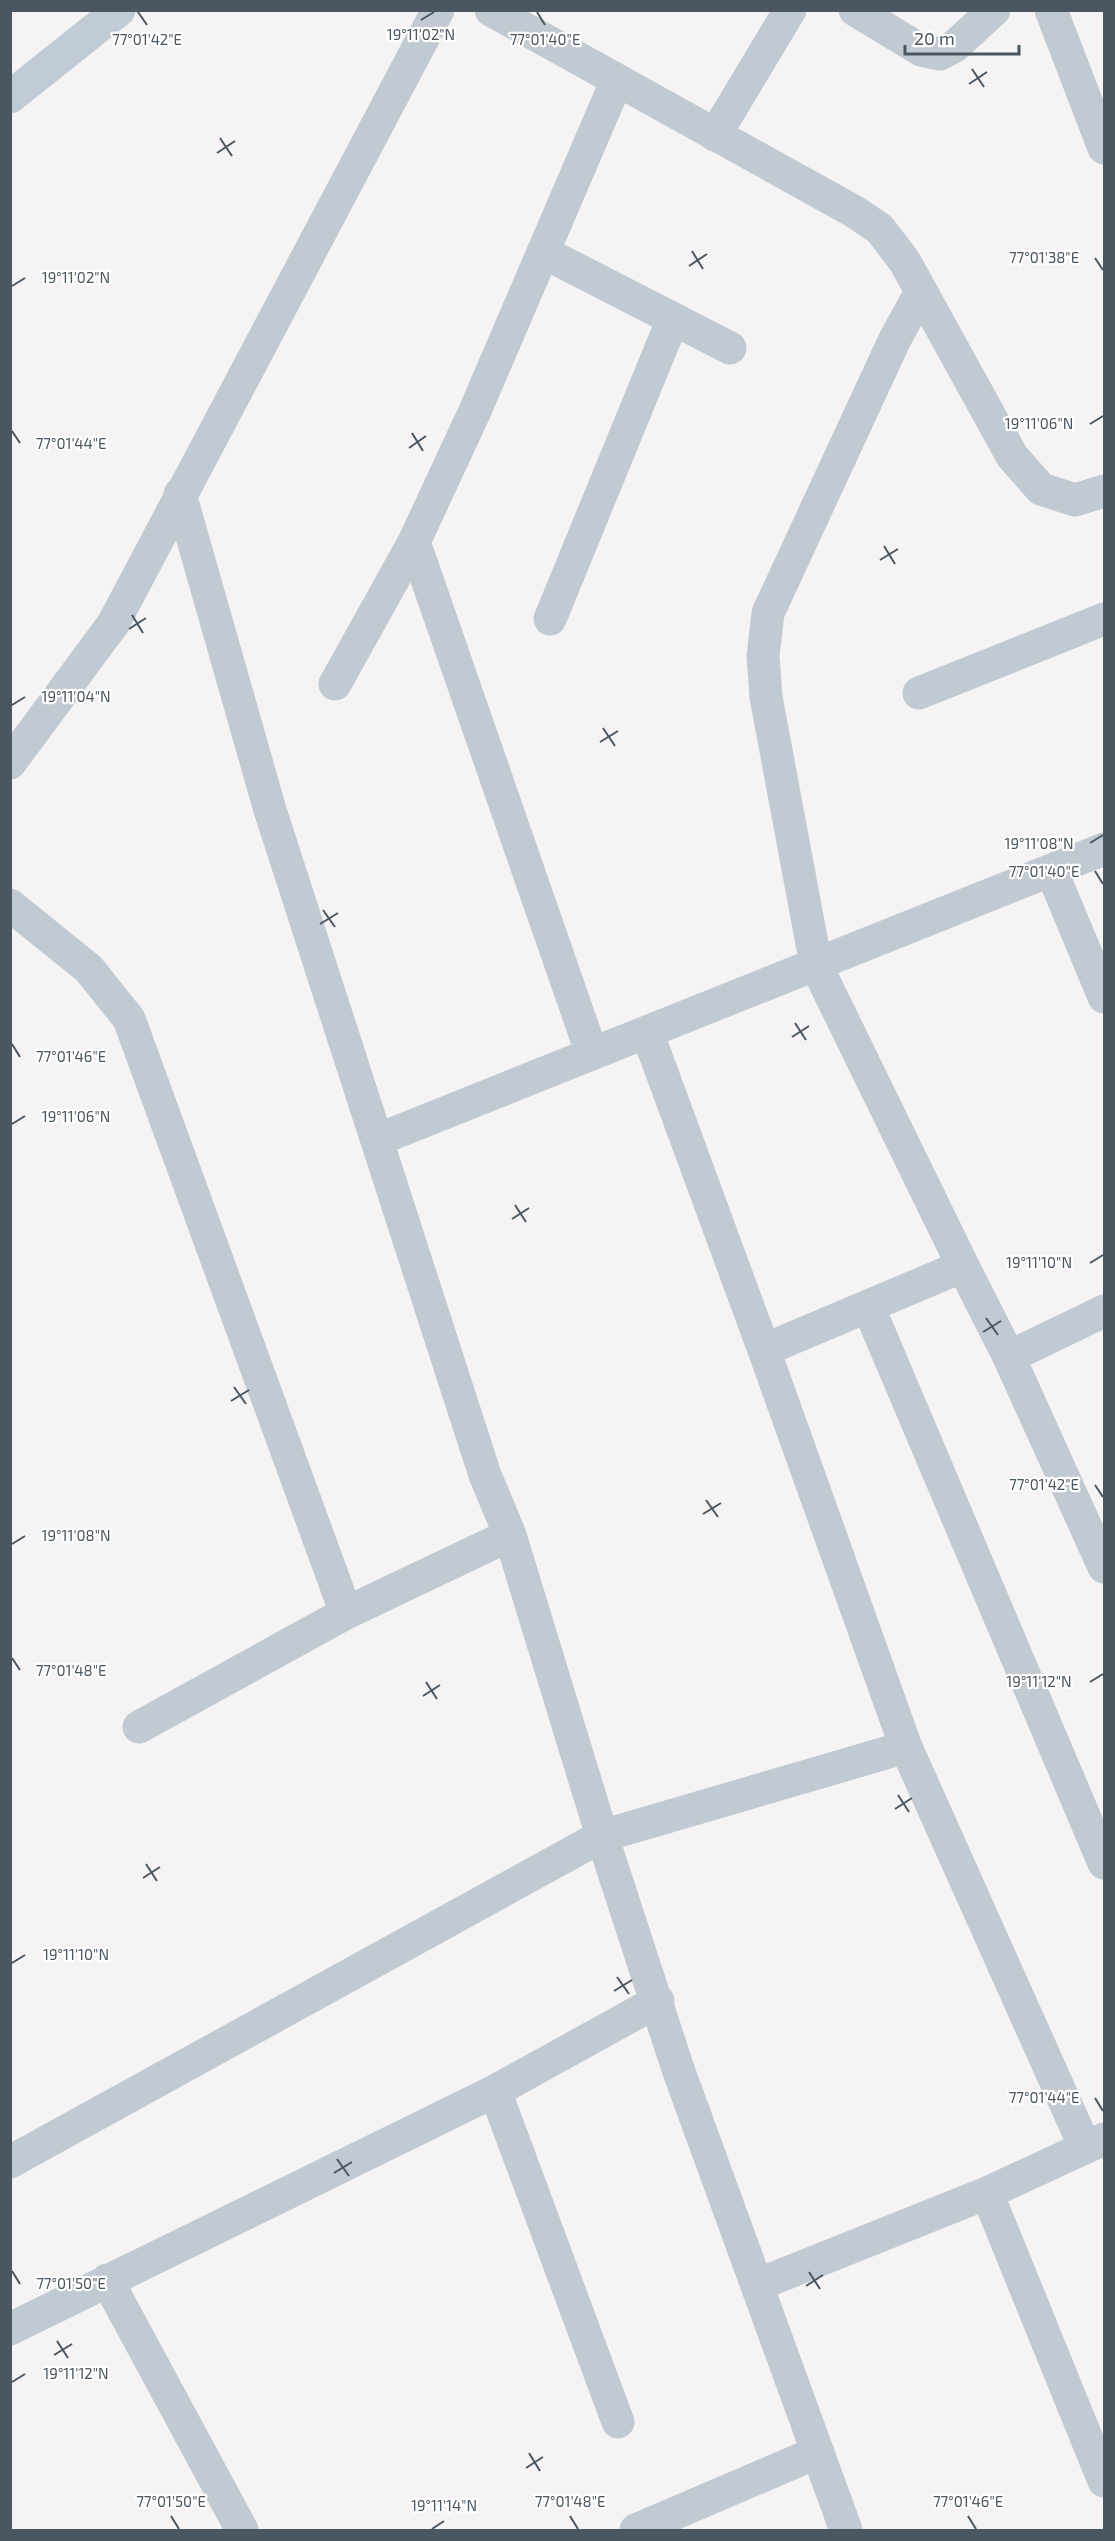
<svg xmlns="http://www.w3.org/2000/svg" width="1115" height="2541" font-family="'Exo 2',sans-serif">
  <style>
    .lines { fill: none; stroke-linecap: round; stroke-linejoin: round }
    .street { stroke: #c1cad2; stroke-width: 33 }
    .secondary { stroke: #c1cbd6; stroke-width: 33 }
    .ticks { fill: none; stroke: #4a5661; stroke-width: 2 }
    .ticks-label { font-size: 15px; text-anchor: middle; fill: #4a5661; stroke: #fff; stroke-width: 4.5; stroke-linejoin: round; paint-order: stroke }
  </style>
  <rect width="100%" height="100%" fill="#f5f3f3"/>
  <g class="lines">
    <!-- street -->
    <path class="street" d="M 491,10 L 855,212 L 880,229 L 905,262 L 1012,456 L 1041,489 L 1075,500 L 1104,491
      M 855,10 L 921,50 L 940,54 L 955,46 L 994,10
      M 1051,10 L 1104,148
      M 715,135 L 790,10
      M 543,252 L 730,348
      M 180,494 L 270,810 L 485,1475 L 510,1535 L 602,1836 L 678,2069 L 846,2530
      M 414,542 L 592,1054
      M 550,619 L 673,319
      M 335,684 L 414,542 L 474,413 L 617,80
      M 919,693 L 1104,619
      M 10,763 L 113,624 L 438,10
      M 1052,872 L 1104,997
      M 10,905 L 89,969 L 129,1019 L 346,1613
      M 647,1032 L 764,1350
      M 377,1140 L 1104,849
      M 963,1266 L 1009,1357 L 1104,1567
      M 868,1306 L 1104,1863
      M 1009,1357 L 1104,1311
      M 139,1727 L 346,1613 L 510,1535
      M 906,1747 L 1085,2147
      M 495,2091 L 618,2422
      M 10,2162 L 602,1836 L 906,1747 L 764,1350 L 963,1266 L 816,965 L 766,697 L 763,656 L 768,613 L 895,339 L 921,292
      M 987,2193 L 1104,2481
      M 107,2280 L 242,2530
      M 757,2285 L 987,2193 L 1104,2139
      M 10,2329 L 495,2091 L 658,2001
      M 636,2530 L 818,2452"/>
    <!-- secondary -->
    <path class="secondary" d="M 10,97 L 119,10"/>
  </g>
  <!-- ticks -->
  <path class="ticks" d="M 138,12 L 147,25M 537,12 L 545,25M 421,20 L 434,12M 972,69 L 984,87M 969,84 L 987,72M 220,138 L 232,156M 217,153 L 235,141M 692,251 L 703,269M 1095,258 L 1103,270M 689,266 L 707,254M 12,286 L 25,278M 1090,424 L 1103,416M 12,431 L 20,443M 412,433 L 423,451M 409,448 L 426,436M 884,546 L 895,564M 880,560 L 898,549M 132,615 L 143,633M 129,629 L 146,618M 12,705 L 25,697M 603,728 L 615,746M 600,742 L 618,731M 1090,843 L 1103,835M 1095,871 L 1103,884M 323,910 L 335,927M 320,924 L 338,913M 795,1023 L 806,1040M 792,1037 L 809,1026M 12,1044 L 20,1057M 12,1124 L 25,1116M 515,1205 L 526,1222M 512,1219 L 529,1208M 1090,1263 L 1103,1255M 986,1318 L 998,1335M 983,1332 L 1001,1321M 234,1387 L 246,1404M 231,1401 L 249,1390M 1095,1485 L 1103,1497M 706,1500 L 718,1517M 703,1514 L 721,1503M 12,1544 L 25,1536M 12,1658 L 20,1670M 426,1682 L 437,1699M 1090,1682 L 1103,1674M 423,1696 L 440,1685M 898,1795 L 909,1812M 895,1809 L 912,1798M 146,1864 L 157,1881M 143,1878 L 160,1867M 12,1963 L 25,1955M 617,1977 L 629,1994M 614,1991 L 632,1980M 1095,2098 L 1103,2111M 337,2159 L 349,2176M 334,2173 L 352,2162M 12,2271 L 20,2284M 809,2272 L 820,2289M 806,2286 L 823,2275M 57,2341 L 68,2358M 54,2355 L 72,2344M 12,2382 L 25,2374M 529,2453 L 540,2471M 526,2468 L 543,2457M 171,2516 L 179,2529M 570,2516 L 578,2529M 968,2516 L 976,2529M 432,2529 L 444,2521"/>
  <g class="ticks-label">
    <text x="421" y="40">19°11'02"N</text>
    <text x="147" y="45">77°01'42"E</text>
    <text x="545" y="45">77°01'40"E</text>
    <text x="1044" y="263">77°01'38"E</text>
    <text x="76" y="283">19°11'02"N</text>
    <text x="1039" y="429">19°11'06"N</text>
    <text x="71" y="449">77°01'44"E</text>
    <text x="76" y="702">19°11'04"N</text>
    <text x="1039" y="849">19°11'08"N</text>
    <text x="1044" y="877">77°01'40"E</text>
    <text x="71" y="1062">77°01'46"E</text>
    <text x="76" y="1122">19°11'06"N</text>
    <text x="1039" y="1268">19°11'10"N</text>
    <text x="1044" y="1490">77°01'42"E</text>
    <text x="76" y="1541">19°11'08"N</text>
    <text x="71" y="1676">77°01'48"E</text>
    <text x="1039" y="1687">19°11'12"N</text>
    <text x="76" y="1960">19°11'10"N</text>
    <text x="1044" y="2103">77°01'44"E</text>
    <text x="71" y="2289">77°01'50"E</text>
    <text x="76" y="2379">19°11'12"N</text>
    <text x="171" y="2507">77°01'50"E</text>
    <text x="570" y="2507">77°01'48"E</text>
    <text x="968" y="2507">77°01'46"E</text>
    <text x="444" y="2511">19°11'14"N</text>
  </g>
  <!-- border -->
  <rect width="1115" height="2541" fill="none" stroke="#4a5661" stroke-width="24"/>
  <!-- scale -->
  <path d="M905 45v9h114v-9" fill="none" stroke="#4a5661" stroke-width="3"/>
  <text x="914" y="45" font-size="18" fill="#4a5661" stroke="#ffffff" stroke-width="4.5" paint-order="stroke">20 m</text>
</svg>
